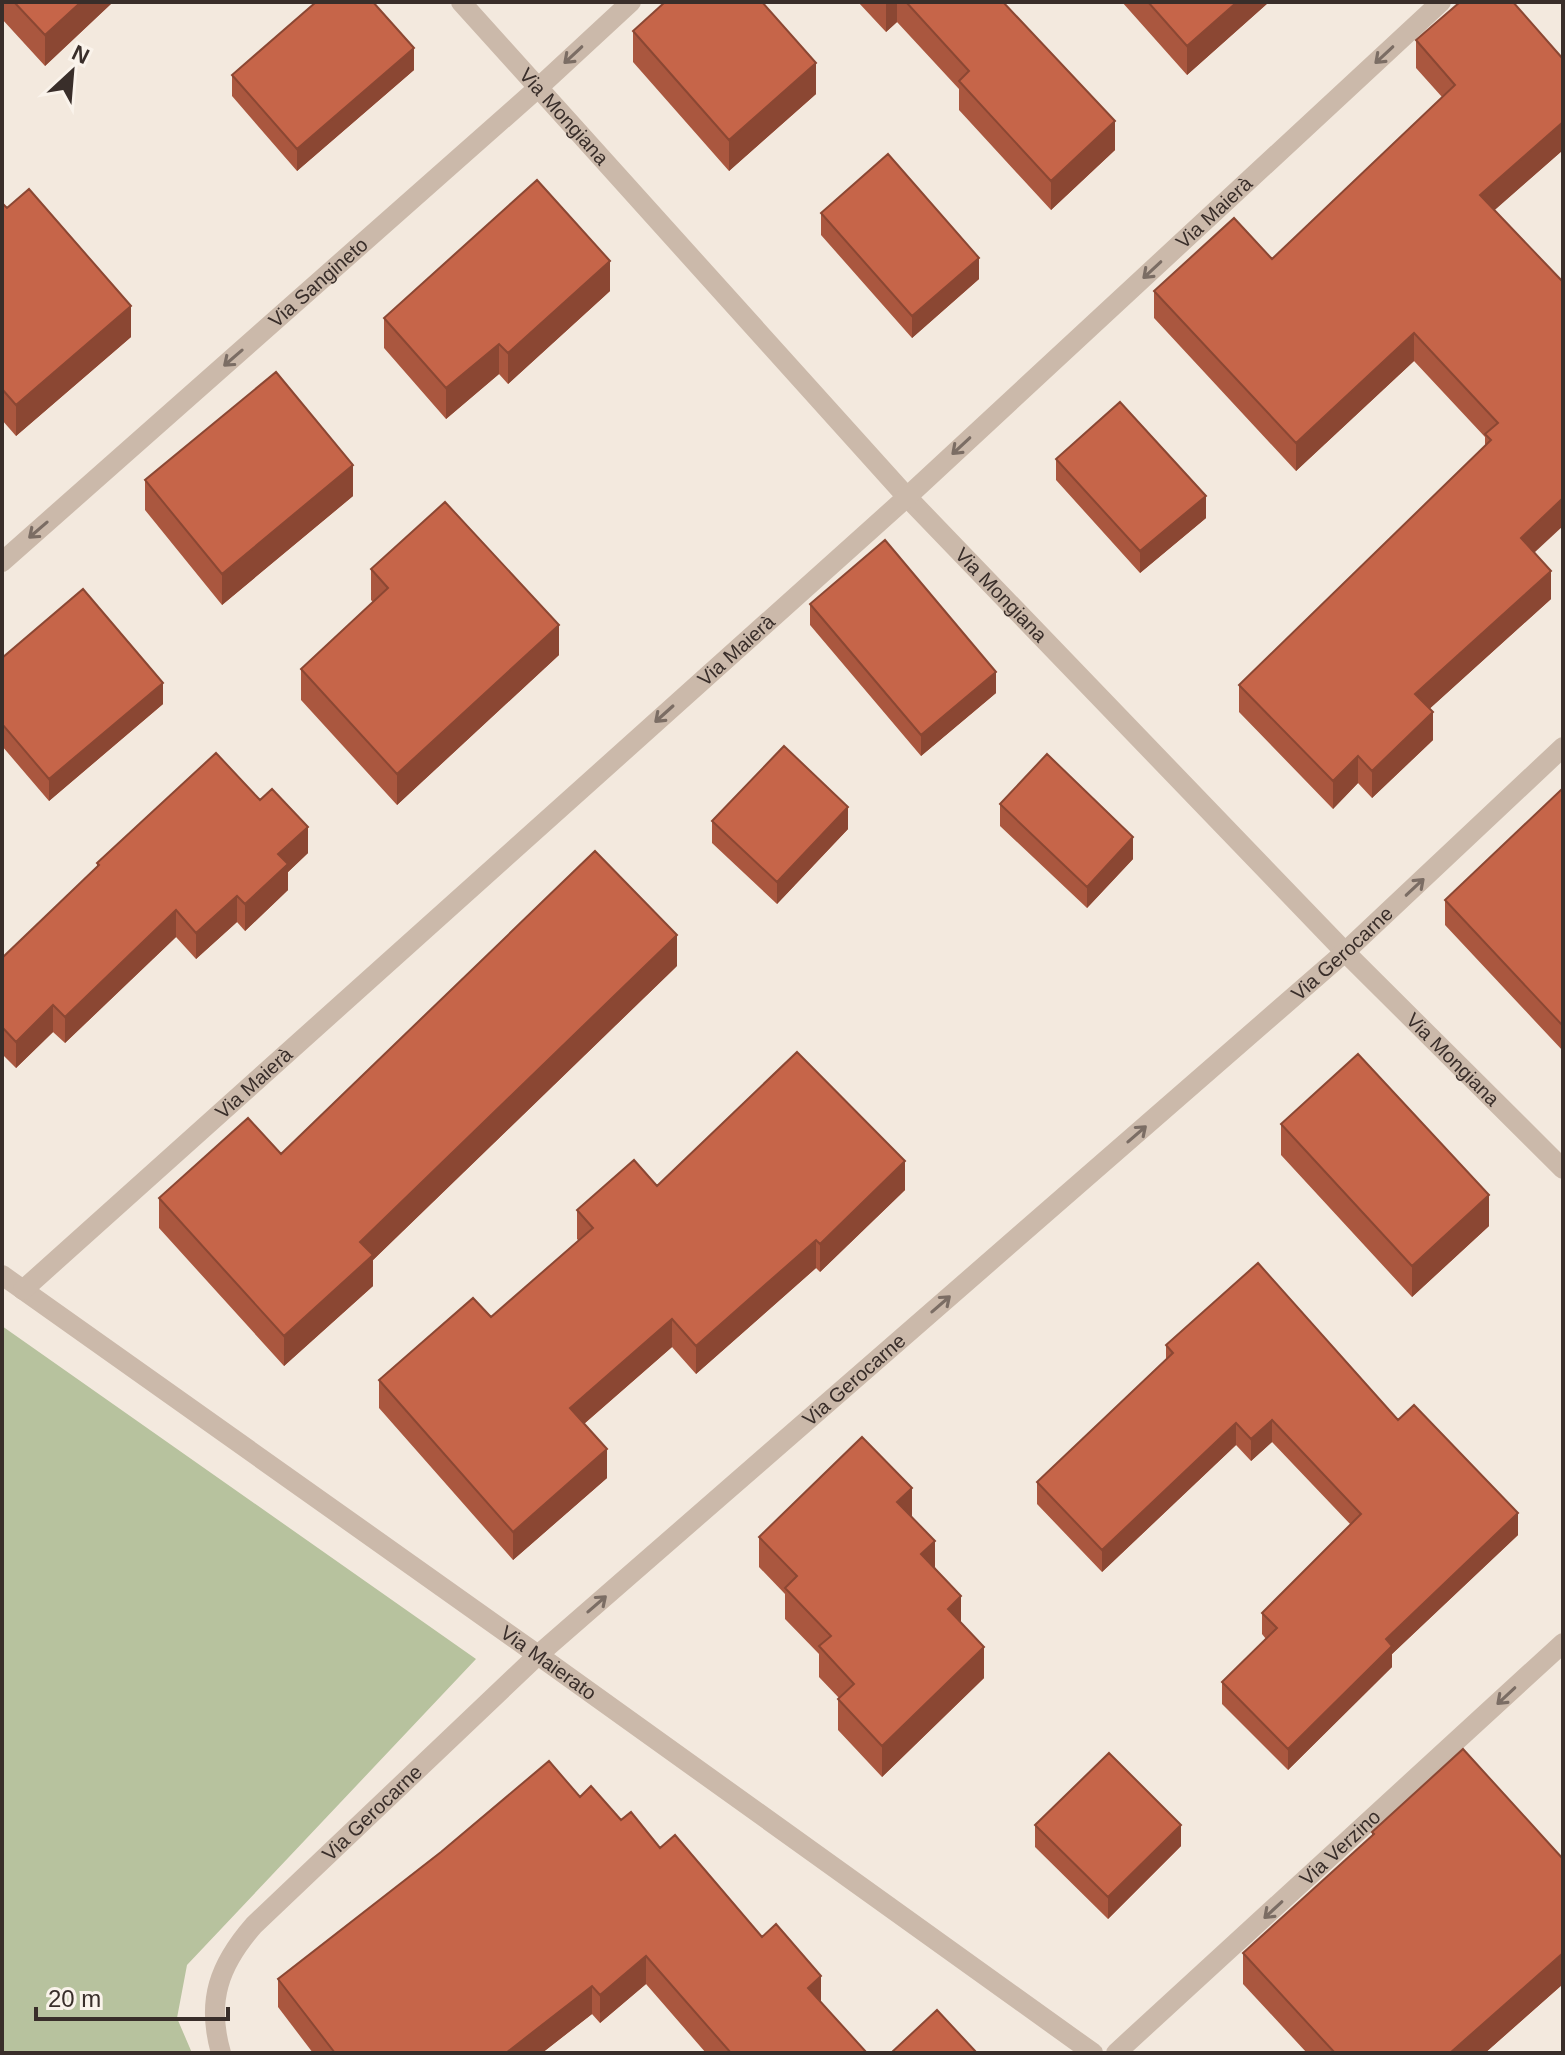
<svg xmlns="http://www.w3.org/2000/svg" width="1565" height="2055" font-family="Arial,sans-serif">
  <style>
    .green { fill: #b7c29e }
    .lines { fill: none; stroke-linecap: round; stroke-linejoin: round }
    .minor { stroke: #cbb9aa; stroke-width: 20 }
    .wall { fill: #aa573f }
    .shaded-wall { fill: #8b4733 }
    .building { fill: #c66549; stroke: #8b4733; stroke-width: 2 }
    .oneway { stroke: #7b6d64 }
    .labels { text-anchor: middle; dominant-baseline: central; stroke-width: 7; stroke-linejoin: round; paint-order: stroke }
    .street-label { font-size: 20px; fill: #392e2a; stroke: #faf3eb }
  </style>
  <rect width="100%" height="100%" fill="#f3e9de"/>
  <!-- green -->
  <path class="green" d="M 2,1326 L 476,1659 L 187,1965 L 177,2018 L 192,2053 L 2,2053 Z"/>
  <g class="lines">
    <!-- minor -->
    <g class="minor">
      <path id="s1" d="M 461,2 L 907,497 L 1345,952 L 1563,1169"/>
      <path id="s2" d="M 2,562 L 538,88 L 631,2"/>
      <path id="s3" d="M 2,1275 L 538,1655 L 1093,2053"/>
      <path id="s4" d="M 23,1290 L 907,497 L 1441,2"/>
      <path id="s5" d="M 221,2053 C 206,2001 219,1965 254,1925 L 538,1655 L 1345,952 L 1563,747"/>
      <path id="s6" d="M 1116,2053 L 1563,1643"/>
    </g>
  </g>
  <!-- wall -->
  <path class="wall" d="M 2,2 L 113,2 L 45,66 L 2,19 Z
    M 858,2 L 1003,2 L 1115,150 L 1051,210 L 959,110 L 959,89 L 897,22 L 886,32 Z
    M 1122,2 L 1269,2 L 1187,75 Z
    M 633,31 L 816,94 L 729,171 L 633,62 Z
    M 1416,40 L 1563,150 L 1494,210 L 1534,553 L 1551,599 L 1429,709 L 1433,740 L 1372,798 L 1358,783 L 1333,809 L 1239,712 L 1239,685 L 1485,446 L 1485,437 L 1414,361 L 1296,471 L 1154,318 L 1154,291 L 1272,259 L 1442,97 L 1416,68 Z
    M 414,70 L 297,171 L 232,96 L 232,75 Z
    M 2,203 L 131,337 L 16,436 L 2,420 Z
    M 821,213 L 979,279 L 912,338 L 821,235 Z
    M 610,291 L 508,384 L 499,374 L 446,419 L 384,348 L 384,318 Z
    M 1056,459 L 1206,518 L 1140,573 L 1056,480 Z
    M 145,480 L 353,496 L 222,605 L 145,510 Z
    M 371,569 L 559,655 L 397,805 L 301,700 L 301,669 L 373,602 L 371,600 Z
    M 810,604 L 996,693 L 921,756 L 810,625 Z
    M 2,658 L 163,704 L 49,801 L 2,746 Z
    M 1563,788 L 1563,1051 L 1445,925 L 1445,900 Z
    M 260,800 L 308,853 L 288,872 L 288,890 L 245,931 L 237,922 L 196,959 L 176,937 L 65,1043 L 53,1032 L 16,1068 L 2,1054 L 2,958 L 97,867 L 97,863 Z
    M 1000,804 L 1133,859 L 1087,908 L 1000,826 Z
    M 712,821 L 848,829 L 777,904 L 712,843 Z
    M 677,966 L 373,1260 L 373,1286 L 284,1366 L 159,1228 L 159,1198 L 281,1154 Z
    M 1281,1124 L 1489,1226 L 1412,1297 L 1281,1155 Z
    M 657,1186 L 905,1190 L 820,1272 L 816,1268 L 696,1374 L 672,1347 L 584,1424 L 607,1478 L 513,1560 L 379,1408 L 379,1380 L 491,1317 L 579,1241 L 577,1239 L 577,1210 Z
    M 1166,1345 L 1398,1420 L 1518,1535 L 1392,1654 L 1392,1667 L 1288,1770 L 1222,1704 L 1222,1682 L 1266,1639 L 1262,1634 L 1262,1613 L 1351,1525 L 1272,1442 L 1251,1461 L 1236,1445 L 1102,1572 L 1037,1504 L 1037,1482 L 1166,1359 Z
    M 912,1517 L 961,1624 L 984,1678 L 882,1777 L 838,1730 L 838,1699 L 839,1698 L 819,1677 L 819,1654 L 785,1619 L 785,1594 L 759,1567 L 759,1537 Z
    M 580,1797 L 621,1820 L 660,1848 L 762,1937 L 867,2053 L 706,2053 L 646,1984 L 600,2023 L 592,2014 L 542,2053 L 313,2053 L 278,2007 L 278,1979 Z
    M 1035,1825 L 1181,1846 L 1108,1919 L 1035,1847 Z
    M 1372,1832 L 1563,1859 L 1563,1984 L 1485,2053 L 1307,2053 L 1243,1984 L 1243,1953 L 1372,1837 Z"/>
  <!-- shaded-wall -->
  <path class="shaded-wall" d="M 81,2 L 113,2 L 45,66 L 45,35 Z
    M 886,2 L 897,2 L 897,22 L 886,32 Z
    M 1237,2 L 1269,2 L 1187,75 L 1187,46 Z
    M 414,48 L 414,70 L 297,171 L 297,149 Z
    M 816,63 L 816,94 L 729,171 L 729,140 Z
    M 1115,121 L 1115,150 L 1051,210 L 1051,181 Z
    M 1563,122 L 1563,150 L 1480,223 L 1480,195 Z
    M 979,258 L 979,279 L 912,338 L 912,316 Z
    M 610,261 L 610,291 L 508,384 L 508,353 Z
    M 131,306 L 131,337 L 16,436 L 16,405 Z
    M 1414,333 L 1414,361 L 1296,471 L 1296,443 Z
    M 499,344 L 499,374 L 446,419 L 446,388 Z
    M 353,465 L 353,496 L 222,605 L 222,574 Z
    M 1206,496 L 1206,518 L 1140,573 L 1140,551 Z
    M 1563,498 L 1563,526 L 1521,565 L 1521,538 Z
    M 1551,571 L 1551,599 L 1415,722 L 1415,694 Z
    M 559,625 L 559,655 L 397,805 L 397,774 Z
    M 996,672 L 996,693 L 921,756 L 921,735 Z
    M 163,683 L 163,704 L 49,801 L 49,779 Z
    M 1433,712 L 1433,740 L 1372,798 L 1372,771 Z
    M 1358,756 L 1358,783 L 1333,809 L 1333,781 Z
    M 848,807 L 848,829 L 777,904 L 777,882 Z
    M 308,827 L 308,853 L 288,872 L 288,890 L 245,931 L 245,904 L 278,854 Z
    M 1133,837 L 1133,859 L 1087,908 L 1087,887 Z
    M 237,896 L 237,922 L 196,959 L 196,933 Z
    M 176,910 L 176,937 L 65,1043 L 65,1017 Z
    M 677,935 L 677,966 L 373,1260 L 373,1286 L 284,1366 L 284,1336 L 360,1242 Z
    M 53,1005 L 53,1032 L 16,1068 L 16,1042 Z
    M 905,1161 L 905,1190 L 820,1272 L 820,1244 Z
    M 1489,1195 L 1489,1226 L 1412,1297 L 1412,1266 Z
    M 816,1240 L 816,1268 L 696,1374 L 696,1346 Z
    M 672,1319 L 672,1347 L 570,1436 L 570,1408 Z
    M 1272,1420 L 1272,1442 L 1251,1461 L 1251,1439 Z
    M 1236,1423 L 1236,1445 L 1102,1572 L 1102,1550 Z
    M 607,1449 L 607,1478 L 513,1560 L 513,1532 Z
    M 912,1488 L 912,1518 L 897,1502 Z
    M 1518,1513 L 1518,1535 L 1392,1654 L 1392,1667 L 1288,1770 L 1288,1749 L 1386,1639 Z
    M 935,1541 L 935,1572 L 921,1554 Z
    M 961,1596 L 961,1627 L 948,1609 Z
    M 984,1647 L 984,1678 L 882,1777 L 882,1746 Z
    M 1181,1825 L 1181,1846 L 1108,1919 L 1108,1897 Z
    M 1563,1953 L 1563,1984 L 1485,2053 L 1450,2053 Z
    M 646,1956 L 646,1984 L 600,2023 L 600,1995 Z
    M 821,1976 L 821,2004 L 808,1988 Z
    M 592,1986 L 592,2014 L 542,2053 L 506,2053 Z"/>
  <!-- building -->
  <path class="building" d="M 14,2 L 81,2 L 45,35 Z
    M 316,2 L 373,2 L 414,48 L 297,149 L 232,75 Z
    M 665,2 L 762,2 L 816,63 L 729,140 L 633,31 Z
    M 906,2 L 1003,2 L 1115,121 L 1051,181 L 959,81 L 969,71 Z
    M 1148,2 L 1237,2 L 1187,46 Z
    M 1460,2 L 1513,2 L 1563,59 L 1563,122 L 1480,195 L 1563,282 L 1563,498 L 1521,538 L 1551,571 L 1415,694 L 1433,712 L 1372,771 L 1358,756 L 1333,781 L 1239,685 L 1491,440 L 1485,434 L 1498,423 L 1414,333 L 1296,443 L 1154,291 L 1234,218 L 1272,259 L 1455,85 L 1416,40 Z
    M 888,154 L 979,258 L 912,316 L 821,213 Z
    M 537,180 L 610,261 L 508,353 L 499,344 L 446,388 L 384,318 Z
    M 29,189 L 131,306 L 16,405 L 2,389 L 2,203 L 7,208 Z
    M 276,372 L 353,465 L 222,574 L 145,480 Z
    M 1120,402 L 1206,496 L 1140,551 L 1056,459 Z
    M 445,502 L 559,625 L 397,774 L 301,669 L 388,588 L 371,569 Z
    M 885,540 L 996,672 L 921,735 L 810,604 Z
    M 83,589 L 163,683 L 49,779 L 2,724 L 2,658 Z
    M 784,746 L 848,807 L 777,882 L 712,821 Z
    M 216,753 L 260,800 L 272,789 L 308,827 L 278,854 L 288,864 L 245,904 L 237,896 L 196,933 L 176,910 L 65,1017 L 53,1005 L 16,1042 L 2,1027 L 2,958 L 99,865 L 97,863 Z
    M 1047,754 L 1133,837 L 1087,887 L 1000,804 Z
    M 1563,788 L 1563,1026 L 1445,900 Z
    M 595,851 L 677,935 L 360,1242 L 373,1255 L 284,1336 L 159,1198 L 248,1118 L 281,1154 Z
    M 797,1052 L 905,1161 L 820,1244 L 816,1240 L 696,1346 L 672,1319 L 570,1408 L 607,1449 L 513,1532 L 379,1380 L 473,1298 L 491,1317 L 593,1228 L 577,1210 L 634,1160 L 657,1186 Z
    M 1358,1054 L 1489,1195 L 1412,1266 L 1281,1124 Z
    M 1258,1263 L 1398,1420 L 1414,1405 L 1518,1513 L 1386,1639 L 1392,1646 L 1288,1749 L 1222,1682 L 1277,1628 L 1262,1613 L 1361,1514 L 1272,1420 L 1251,1439 L 1236,1423 L 1102,1550 L 1037,1482 L 1173,1353 L 1166,1345 Z
    M 862,1437 L 912,1488 L 897,1502 L 935,1541 L 921,1554 L 961,1596 L 948,1609 L 984,1647 L 882,1746 L 838,1699 L 854,1684 L 819,1646 L 831,1636 L 785,1588 L 797,1576 L 759,1537 Z
    M 1463,1749 L 1563,1859 L 1563,1953 L 1450,2053 L 1335,2053 L 1243,1953 L 1374,1834 L 1372,1832 Z
    M 1109,1753 L 1181,1825 L 1108,1897 L 1035,1825 Z
    M 549,1761 L 580,1797 L 591,1786 L 621,1820 L 631,1812 L 660,1848 L 675,1835 L 762,1937 L 776,1924 L 821,1976 L 808,1988 L 867,2053 L 731,2053 L 646,1956 L 600,1995 L 592,1986 L 506,2053 L 335,2053 L 278,1979 L 441,1852 Z
    M 937,2010 L 977,2053 L 891,2053 Z"/>
  <!-- one-way arrows -->
  <defs><path id="oneway-shaft" d="M-6 0H5M1.5-3L5.5 0L1.5 3" fill="none" stroke-width="1.6" stroke-linecap="round" stroke-linejoin="round" transform="scale(2)"/></defs>
  <g class="oneway">
    <use href="#oneway-shaft" transform="translate(573 55) rotate(137)"/>
    <use href="#oneway-shaft" transform="translate(1384 55) rotate(137)"/>
    <use href="#oneway-shaft" transform="translate(1152 270) rotate(137)"/>
    <use href="#oneway-shaft" transform="translate(233 358) rotate(139)"/>
    <use href="#oneway-shaft" transform="translate(961 446) rotate(137)"/>
    <use href="#oneway-shaft" transform="translate(38 530) rotate(139)"/>
    <use href="#oneway-shaft" transform="translate(664 714) rotate(138)"/>
    <use href="#oneway-shaft" transform="translate(1415 887) rotate(-43)"/>
    <use href="#oneway-shaft" transform="translate(1137 1134) rotate(-41)"/>
    <use href="#oneway-shaft" transform="translate(941 1304) rotate(-41)"/>
    <use href="#oneway-shaft" transform="translate(597 1604) rotate(-41)"/>
    <use href="#oneway-shaft" transform="translate(1506 1696) rotate(137)"/>
    <use href="#oneway-shaft" transform="translate(1273 1910) rotate(137)"/>
  </g>
  <g class="labels">
    <!-- street labels -->
    <g class="street-label">
      <text stroke="none"><textPath href="#s1" startOffset="154">Via Mongiana</textPath></text>
      <text stroke="none"><textPath href="#s4" startOffset="1606">Via Maierà</textPath></text>
      <text stroke="none"><textPath href="#s2" startOffset="422">Via Sangineto</textPath></text>
      <text stroke="none"><textPath href="#s1" startOffset="802">Via Mongiana</textPath></text>
      <text stroke="none"><textPath href="#s4" startOffset="958">Via Maierà</textPath></text>
      <text stroke="none"><textPath href="#s5" startOffset="1598">Via Gerocarne</textPath></text>
      <text stroke="none"><textPath href="#s1" startOffset="1450">Via Mongiana</textPath></text>
      <text stroke="none"><textPath href="#s4" startOffset="310">Via Maierà</textPath></text>
      <text stroke="none"><textPath href="#s5" startOffset="950">Via Gerocarne</textPath></text>
      <text stroke="none"><textPath href="#s3" startOffset="670">Via Maierato</textPath></text>
      <text stroke="none"><textPath href="#s5" startOffset="302">Via Gerocarne</textPath></text>
      <text stroke="none"><textPath href="#s6" startOffset="304">Via Verzino</textPath></text>
    </g>
  </g>
  <!-- border -->
  <rect width="1565" height="2055" fill="none" stroke="#392e2a" stroke-width="8"/>
  <!-- north arrow -->
  <g transform="translate(72 72) rotate(26)" stroke="#faf3eb" stroke-width="6" paint-order="stroke">
  <path d="M0-6L14 30L0 20L-14 30Z" fill="#392e2a"/>
  <text y="-12" font-size="22" font-weight="bold" text-anchor="middle" fill="#392e2a">N</text>
  </g>
  <!-- scale -->
  <path d="M36 2007v12h192v-12" fill="none" stroke="#392e2a" stroke-width="4"/>
  <text x="48" y="2007" font-size="24" fill="#392e2a" stroke="#faf3eb" stroke-width="6" paint-order="stroke">20 m</text>
</svg>
